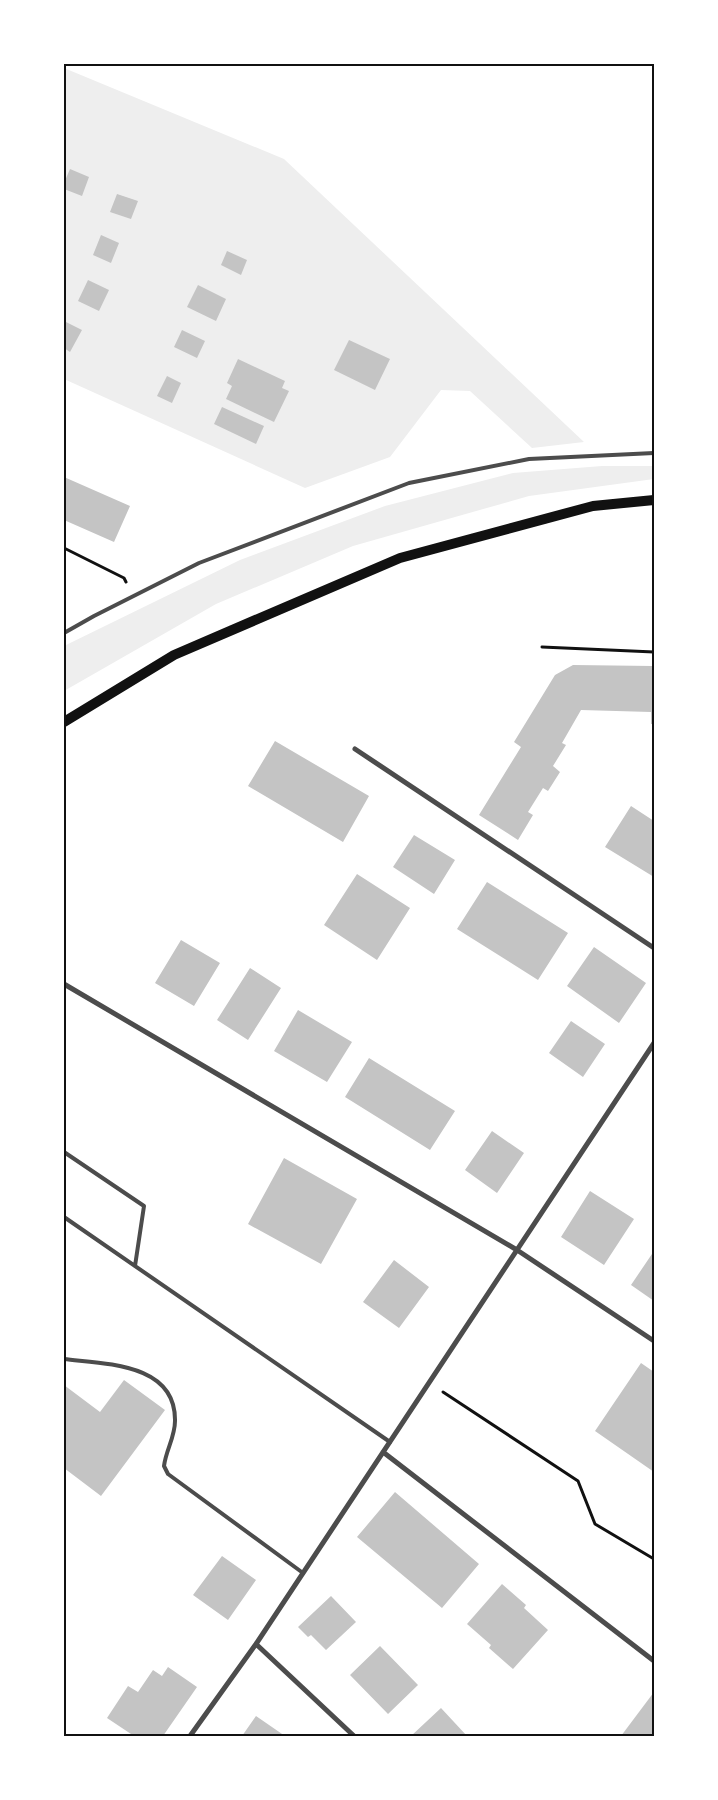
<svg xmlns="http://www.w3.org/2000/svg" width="718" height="1800" font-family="'Asap Condensed',sans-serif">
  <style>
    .green { fill: #eee }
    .building { fill: #c4c4c4 }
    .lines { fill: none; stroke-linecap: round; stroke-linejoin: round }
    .path { stroke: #111; stroke-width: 3 }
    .service { stroke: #4c4c4c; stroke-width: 4 }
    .minor { stroke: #4c4c4c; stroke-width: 5 }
    .secondary { stroke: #111; stroke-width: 10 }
    .neatline { fill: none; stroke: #111; stroke-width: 2 }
  </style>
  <rect width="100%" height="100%" fill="#fff"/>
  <!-- green -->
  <path class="green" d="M 64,68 L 284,159 L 584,442 L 532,448 L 470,391 L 441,390 L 390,457 L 305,488 L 64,379 Z
    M 602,466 L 654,466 L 654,479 L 529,496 L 353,546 L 216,604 L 64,691 L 64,646 L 240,560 L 385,506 L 513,473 Z"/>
  <!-- building -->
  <path class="building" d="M 70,169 L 89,177 L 82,196 L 64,189 L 64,183 Z
    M 117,194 L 138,201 L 131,219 L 110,212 Z
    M 101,235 L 119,243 L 111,263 L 93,255 Z
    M 227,251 L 247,260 L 241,275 L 221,265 Z
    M 88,280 L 109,290 L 99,311 L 78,301 Z
    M 198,285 L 226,299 L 216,321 L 187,307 Z
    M 64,321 L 82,330 L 70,352 L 64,348 Z
    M 182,330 L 205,341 L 197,358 L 174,347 Z
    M 349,340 L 390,359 L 375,390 L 334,370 Z
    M 238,359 L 285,381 L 282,388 L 289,391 L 274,422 L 226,399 L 232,386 L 227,383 Z
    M 167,376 L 181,383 L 172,403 L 157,396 Z
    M 222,407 L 264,426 L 256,444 L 214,424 Z
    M 64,477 L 130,506 L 114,542 L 64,520 Z
    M 573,665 L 653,666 L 652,676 L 654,676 L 654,724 L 651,724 L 651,712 L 581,710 L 562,743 L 566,745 L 553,766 L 560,772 L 548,791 L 543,788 L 528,812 L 533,815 L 518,840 L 479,815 L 521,747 L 514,742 L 555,675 Z
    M 275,741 L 369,796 L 343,842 L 248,786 Z
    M 631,806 L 654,821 L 654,877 L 605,847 Z
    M 414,835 L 455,860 L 434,894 L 393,867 Z
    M 357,874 L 410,908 L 377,960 L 324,925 Z
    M 487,882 L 568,933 L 538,980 L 457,929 Z
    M 181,940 L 220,963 L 194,1006 L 155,983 Z
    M 594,947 L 646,983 L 619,1023 L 567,986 Z
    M 250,968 L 281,988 L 248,1040 L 217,1020 Z
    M 298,1010 L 352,1042 L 327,1082 L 274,1051 Z
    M 571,1021 L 605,1044 L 583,1077 L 549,1053 Z
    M 369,1058 L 455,1111 L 430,1150 L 345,1097 Z
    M 492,1131 L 524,1153 L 497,1193 L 465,1170 Z
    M 284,1158 L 357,1199 L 321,1264 L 248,1224 Z
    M 590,1191 L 634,1219 L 604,1265 L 561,1237 Z
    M 654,1251 L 654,1301 L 631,1285 Z
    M 394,1260 L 429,1287 L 399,1328 L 363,1302 Z
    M 641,1363 L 654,1372 L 654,1472 L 595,1431 Z
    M 124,1380 L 165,1410 L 101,1496 L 64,1468 L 64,1385 L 100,1412 Z
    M 395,1492 L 479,1564 L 442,1608 L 357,1537 Z
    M 222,1556 L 256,1580 L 228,1620 L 193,1595 Z
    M 502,1584 L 526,1605 L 524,1608 L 548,1630 L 513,1669 L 489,1648 L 491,1645 L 467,1624 Z
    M 331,1596 L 356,1622 L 326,1650 L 311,1635 L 308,1637 L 298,1627 Z
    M 380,1646 L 418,1685 L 388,1714 L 350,1675 Z
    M 168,1667 L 197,1687 L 163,1736 L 134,1736 L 107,1718 L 128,1686 L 138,1692 L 153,1670 L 162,1676 Z
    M 654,1692 L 654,1736 L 621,1736 Z
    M 441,1708 L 467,1736 L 411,1736 Z
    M 256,1716 L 285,1736 L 242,1736 Z"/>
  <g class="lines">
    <!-- path -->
    <path class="path" d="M 64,548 L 124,578 L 126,582
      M 542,647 L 654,652
      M 443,1392 L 578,1481 L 595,1524 L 654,1559"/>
    <!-- service -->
    <path class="service" d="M 64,633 L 94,616 L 199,563 L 409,483 L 529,459 L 654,453
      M 64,1152 L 144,1206 L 135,1266
      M 64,1217 L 390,1442
      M 64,1359 C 105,1364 176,1363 175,1421 C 175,1437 166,1450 164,1466 L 168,1474 L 303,1573"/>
    <!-- minor -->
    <path class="minor" d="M 355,749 L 654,948
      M 64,984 L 517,1250 L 654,1341
      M 383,1452 L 654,1661
      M 256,1644 L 354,1736
      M 190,1736 L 256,1644 L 654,1043"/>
    <!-- secondary -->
    <path class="secondary" d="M 64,722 L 174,655 L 400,558 L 593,506 L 654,500"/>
  </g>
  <!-- border -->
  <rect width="718" height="1800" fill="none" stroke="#ffffff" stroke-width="130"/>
  <rect x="65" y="65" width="588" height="1670" class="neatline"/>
</svg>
